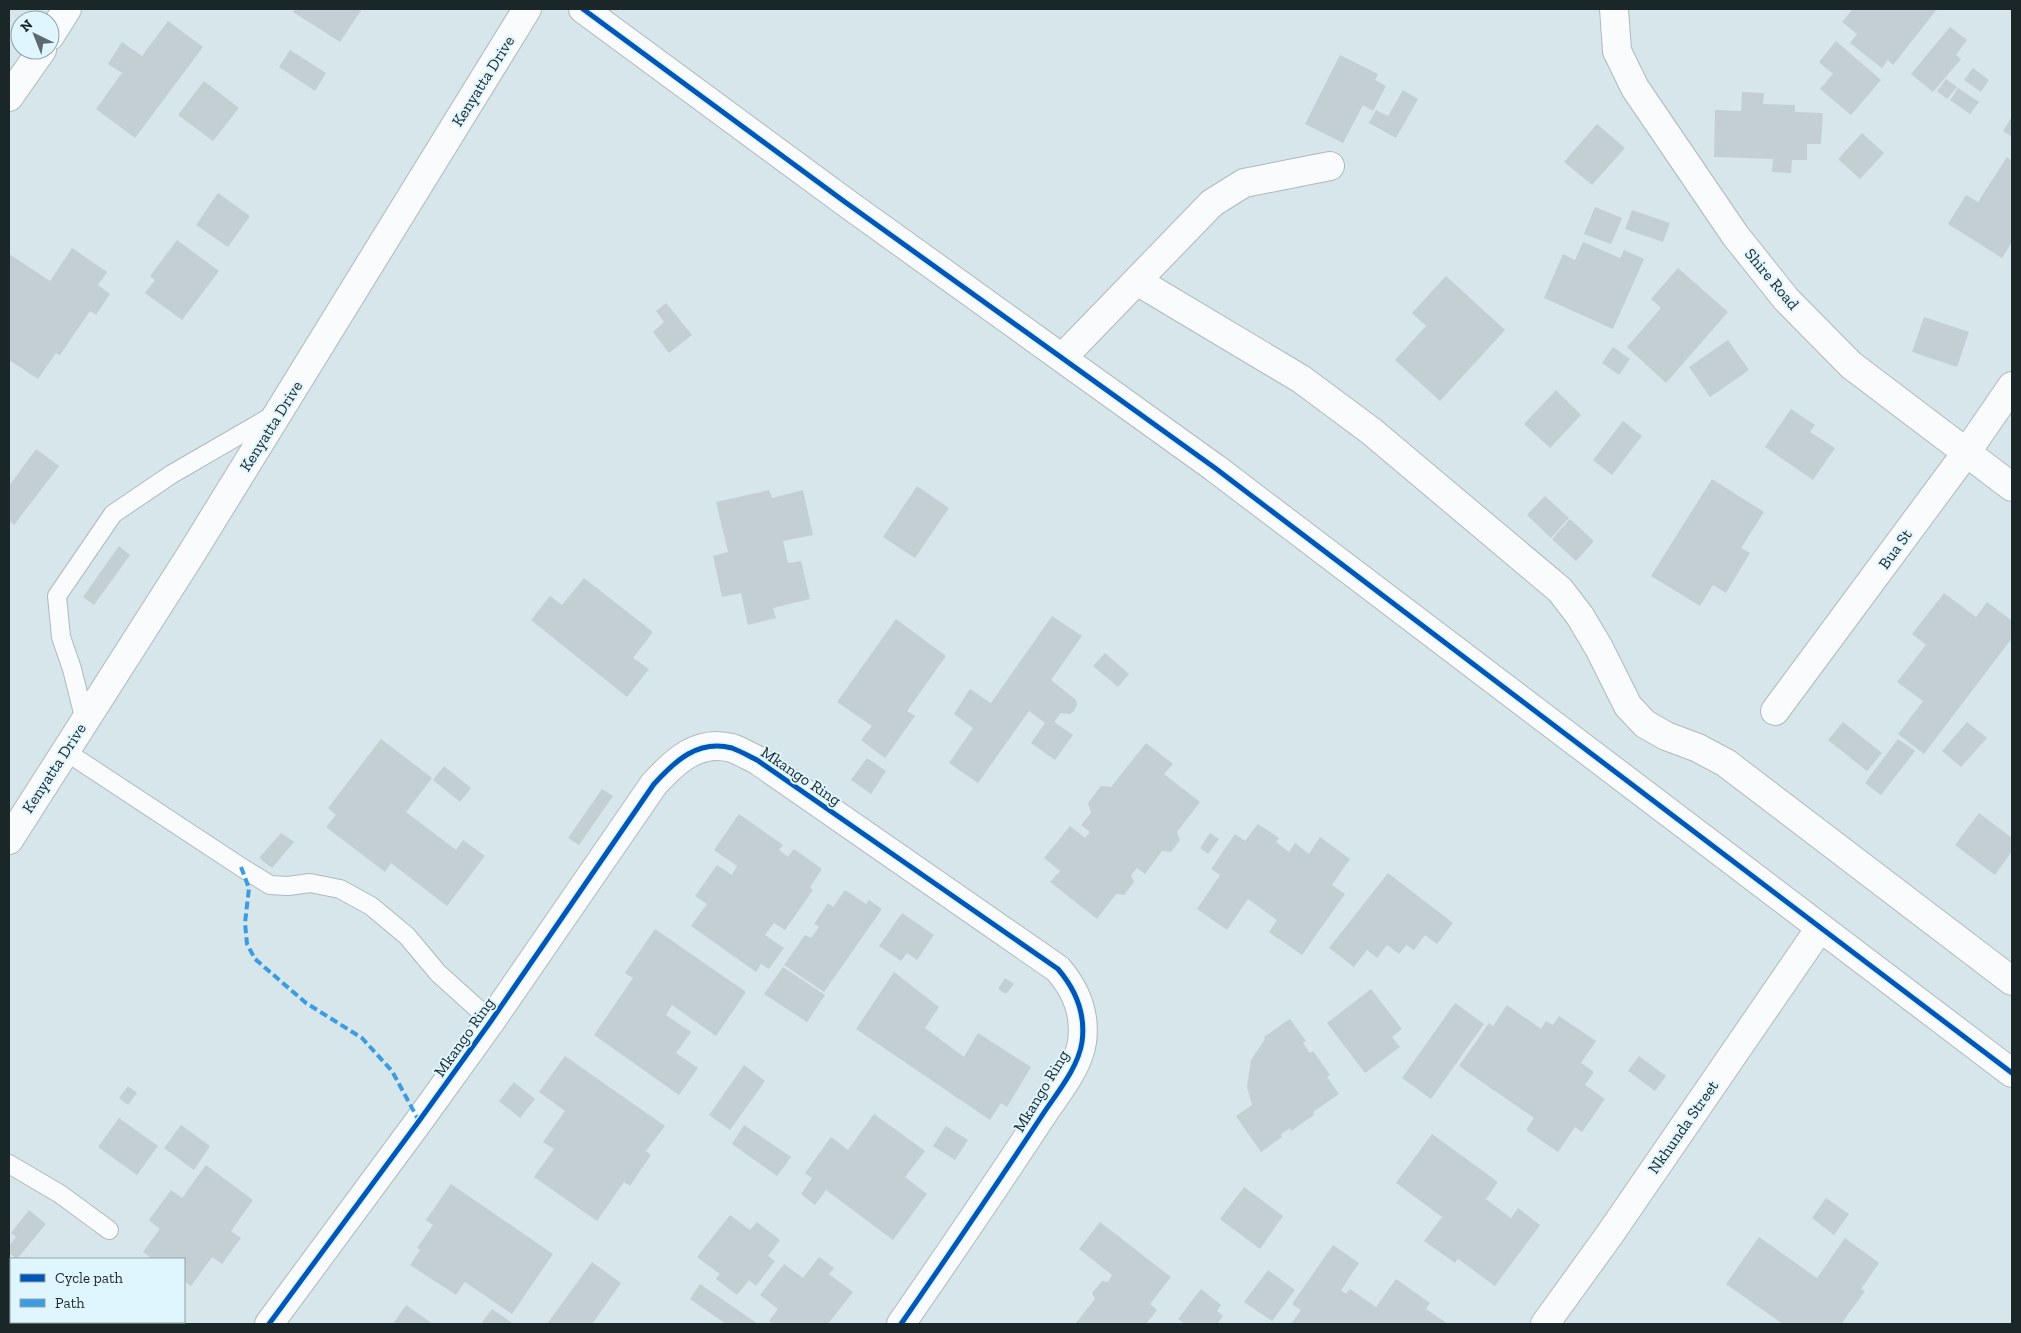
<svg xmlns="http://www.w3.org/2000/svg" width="2021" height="1333" font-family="'Zilla Slab',serif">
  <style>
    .building { fill: #c3cfd3 }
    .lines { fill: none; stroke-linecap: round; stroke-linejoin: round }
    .lane-casing { stroke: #aebabe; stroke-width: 20 }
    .street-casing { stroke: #aebabe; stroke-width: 30 }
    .lane { stroke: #f9fbfc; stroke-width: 18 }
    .street { stroke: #f9fbfc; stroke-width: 28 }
    .quiet { stroke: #3b9ce1; stroke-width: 4; stroke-dasharray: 8 4; stroke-linecap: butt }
    .cycleway-casing { stroke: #dff6fe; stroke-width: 8 }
    .cycleway { stroke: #0057b8; stroke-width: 5 }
    .labels { text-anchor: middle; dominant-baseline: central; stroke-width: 4; stroke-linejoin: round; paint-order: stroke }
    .street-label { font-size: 16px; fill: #1b2629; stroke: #dff6fe }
  </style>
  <rect width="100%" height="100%" fill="#d6e6eb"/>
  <!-- building -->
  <path class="building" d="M 295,9 L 362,9 L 340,42 L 293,12 Z
    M 1853,9 L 1937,9 L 1893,65 L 1888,60 L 1882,68 L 1850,43 L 1857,34 L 1842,22 Z
    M 168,21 L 203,47 L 135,138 L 96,109 L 122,73 L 108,64 L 122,42 L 142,56 Z
    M 1950,27 L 1967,40 L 1956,55 L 1961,59 L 1933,92 L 1911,74 Z
    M 1836,41 L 1881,80 L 1851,115 L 1820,89 L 1833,74 L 1819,62 Z
    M 290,50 L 326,73 L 315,91 L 279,67 Z
    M 1340,55 L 1378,74 L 1375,80 L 1386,86 L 1373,111 L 1363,105 L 1343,143 L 1305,124 Z
    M 1973,68 L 1989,80 L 1981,92 L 1964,80 Z
    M 1946,79 L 1957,87 L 1947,99 L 1937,91 Z
    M 204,81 L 239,108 L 213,141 L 178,115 Z
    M 1958,88 L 1979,102 L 1970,114 L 1950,100 Z
    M 1403,90 L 1418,99 L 1396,138 L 1369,123 L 1376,110 L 1388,116 Z
    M 1742,92 L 1764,93 L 1763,104 L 1795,105 L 1795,112 L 1823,113 L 1821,144 L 1807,144 L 1807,160 L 1792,160 L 1791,173 L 1772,172 L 1773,159 L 1714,157 L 1715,110 L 1741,111 Z
    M 2012,117 L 2012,137 L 2003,131 Z
    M 1597,124 L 1625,148 L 1592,185 L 1564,162 Z
    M 1862,133 L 1884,153 L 1860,179 L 1838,159 Z
    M 2007,157 L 2012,161 L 2012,242 L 2002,258 L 1948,224 L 1966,195 L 1978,202 Z
    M 218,193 L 250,216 L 228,247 L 196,225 Z
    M 1595,207 L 1622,218 L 1611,244 L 1584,234 Z
    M 1632,210 L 1670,223 L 1663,242 L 1625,229 Z
    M 177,240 L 219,271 L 182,320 L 145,293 L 155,280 L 150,276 Z
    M 1583,242 L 1620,258 L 1624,250 L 1644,259 L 1613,329 L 1544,298 L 1563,254 L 1575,260 Z
    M 72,248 L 107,272 L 98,285 L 110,294 L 96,315 L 90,311 L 60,355 L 56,353 L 38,379 L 9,360 L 9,254 L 50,281 Z
    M 1678,268 L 1728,312 L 1666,383 L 1627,347 L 1661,308 L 1651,299 Z
    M 1446,276 L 1505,330 L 1440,401 L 1395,360 L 1426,326 L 1412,313 Z
    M 666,303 L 692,335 L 669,353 L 653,332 L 664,322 L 656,311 Z
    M 1924,317 L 1969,332 L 1957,367 L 1912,352 Z
    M 1728,340 L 1749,370 L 1710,397 L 1689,367 Z
    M 1613,347 L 1630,359 L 1619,375 L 1602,363 Z
    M 1556,390 L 1581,415 L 1550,448 L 1524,424 Z
    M 1791,409 L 1815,425 L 1810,432 L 1835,448 L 1813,480 L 1765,447 Z
    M 1623,421 L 1642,436 L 1612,475 L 1593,460 Z
    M 36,449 L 59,466 L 14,525 L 9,520 L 9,486 Z
    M 1712,479 L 1764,512 L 1741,548 L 1750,553 L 1726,593 L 1713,585 L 1700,606 L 1651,576 Z
    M 917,486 L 949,508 L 915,558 L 883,537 Z
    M 769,490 L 772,498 L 803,490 L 813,535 L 783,541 L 788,563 L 801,561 L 810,599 L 773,608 L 776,618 L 748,625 L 741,593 L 722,597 L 713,556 L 728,552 L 716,502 Z
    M 1545,496 L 1569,518 L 1551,538 L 1527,515 Z
    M 1570,519 L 1594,541 L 1576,561 L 1552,539 Z
    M 119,546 L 130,555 L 94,605 L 83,597 Z
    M 584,578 L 653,632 L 633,658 L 649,669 L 627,697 L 531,620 L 550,596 L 562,605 Z
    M 1944,593 L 1976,617 L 1987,602 L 2012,621 L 2012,638 L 1924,754 L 1898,734 L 1923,701 L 1897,682 L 1926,645 L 1912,634 Z
    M 1052,616 L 1082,636 L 1051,680 L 1076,700 L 1077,705 L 1074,711 L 1070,714 L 1061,713 L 1054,722 L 1073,735 L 1055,760 L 1031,743 L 1045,723 L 1029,711 L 978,783 L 949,763 L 973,728 L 954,714 L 970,689 L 991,703 Z
    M 896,619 L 946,656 L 907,711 L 915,716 L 885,758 L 861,740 L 872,726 L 837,702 Z
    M 1105,653 L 1129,674 L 1118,687 L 1093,666 Z
    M 1843,722 L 1882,753 L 1867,771 L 1828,740 Z
    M 1967,722 L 1987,738 L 1961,767 L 1942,751 Z
    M 381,739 L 432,778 L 406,812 L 456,850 L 463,840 L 485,856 L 447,906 L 391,863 L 385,872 L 326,827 L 336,815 L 328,808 Z
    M 1898,739 L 1915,751 L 1881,795 L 1865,783 Z
    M 1146,743 L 1173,764 L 1164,774 L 1200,802 L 1177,832 L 1180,840 L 1171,852 L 1162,851 L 1145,874 L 1137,868 L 1131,875 L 1134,882 L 1124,895 L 1116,894 L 1097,919 L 1050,882 L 1060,871 L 1044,858 L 1070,826 L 1085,838 L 1090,832 L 1081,825 L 1091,813 L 1088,803 L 1101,786 L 1111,787 Z
    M 867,758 L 886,771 L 871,794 L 851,780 Z
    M 444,766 L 471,788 L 460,802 L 433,780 Z
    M 602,789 L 613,796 L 579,845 L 568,838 Z
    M 1979,813 L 2012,838 L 2012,851 L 1995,875 L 1955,845 Z
    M 739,814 L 783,845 L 779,850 L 788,857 L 794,849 L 822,869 L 810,887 L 813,890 L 785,930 L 774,923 L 765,935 L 784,948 L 769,969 L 761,964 L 756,972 L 691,926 L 707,904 L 695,896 L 717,865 L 732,875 L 737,866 L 714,850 Z
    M 1258,824 L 1279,838 L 1276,842 L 1289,852 L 1295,843 L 1309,854 L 1320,837 L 1350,859 L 1332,885 L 1345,894 L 1302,955 L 1269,932 L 1277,920 L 1248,899 L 1227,930 L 1197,909 L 1220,875 L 1211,869 L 1235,834 L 1245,841 Z
    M 281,833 L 294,842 L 272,868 L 259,858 Z
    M 1210,833 L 1219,839 L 1208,854 L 1200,848 Z
    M 1388,873 L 1453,923 L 1437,944 L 1425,935 L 1414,950 L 1406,945 L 1399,954 L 1387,945 L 1377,958 L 1367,950 L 1354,967 L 1329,948 Z
    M 845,890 L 866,904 L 869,900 L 882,909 L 824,992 L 784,965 L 805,935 L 811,938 L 819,927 L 814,924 L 828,903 L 833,907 Z
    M 902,913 L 934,935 L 917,960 L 907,953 L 901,961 L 879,946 Z
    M 655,929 L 746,992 L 716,1036 L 672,1005 L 666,1015 L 691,1032 L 676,1053 L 698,1068 L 679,1095 L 594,1035 L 633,978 L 625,973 Z
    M 783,967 L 825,995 L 807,1022 L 764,994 Z
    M 894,972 L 939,1007 L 925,1028 L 964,1057 L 978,1033 L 1031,1067 L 1007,1107 L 1001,1103 L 990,1120 L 856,1029 Z
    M 1005,978 L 1014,984 L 1006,994 L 998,989 Z
    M 1371,989 L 1402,1029 L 1392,1037 L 1400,1047 L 1365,1073 L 1327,1023 Z
    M 1455,1003 L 1484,1024 L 1431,1099 L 1402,1078 Z
    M 1507,1005 L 1541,1029 L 1546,1021 L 1553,1025 L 1559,1016 L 1596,1041 L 1581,1063 L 1594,1072 L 1585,1085 L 1605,1099 L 1582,1132 L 1575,1127 L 1558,1152 L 1526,1130 L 1534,1118 L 1459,1066 L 1489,1023 L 1493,1026 Z
    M 1290,1019 L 1306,1041 L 1303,1043 L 1310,1053 L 1313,1051 L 1330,1075 L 1327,1077 L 1339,1094 L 1313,1112 L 1314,1115 L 1291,1131 L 1290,1128 L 1281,1134 L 1282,1137 L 1261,1152 L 1236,1116 L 1252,1105 L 1247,1087 L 1251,1060 L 1265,1039 L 1264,1037 Z
    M 565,1056 L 665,1126 L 646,1151 L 651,1155 L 630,1186 L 624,1182 L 597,1221 L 534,1177 L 554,1149 L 543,1142 L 565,1111 L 539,1092 Z
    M 1639,1056 L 1666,1076 L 1655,1091 L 1628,1071 Z
    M 744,1065 L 765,1081 L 730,1130 L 709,1115 Z
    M 514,1082 L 535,1099 L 520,1118 L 499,1101 Z
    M 128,1086 L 137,1093 L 128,1105 L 119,1098 Z
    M 874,1114 L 925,1151 L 905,1177 L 927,1194 L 893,1240 L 826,1190 L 815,1205 L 801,1194 L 812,1178 L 805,1173 L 831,1137 L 848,1150 Z
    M 119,1118 L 158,1146 L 137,1175 L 98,1147 Z
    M 181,1125 L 210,1146 L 194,1170 L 164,1148 Z
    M 744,1125 L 791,1157 L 777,1176 L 732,1144 Z
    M 946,1126 L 968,1140 L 955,1160 L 933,1146 Z
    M 1432,1134 L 1498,1182 L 1486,1199 L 1511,1218 L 1518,1208 L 1540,1225 L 1495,1286 L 1458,1259 L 1455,1263 L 1424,1241 L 1442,1217 L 1396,1183 Z
    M 206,1165 L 253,1200 L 231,1231 L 241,1238 L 222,1264 L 212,1257 L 191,1286 L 184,1281 L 184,1259 L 153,1259 L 143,1252 L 160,1229 L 149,1220 L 171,1190 L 182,1198 Z
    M 451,1184 L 553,1254 L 512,1314 L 465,1282 L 456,1295 L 410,1265 L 420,1250 L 417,1248 L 433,1225 L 426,1220 Z
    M 1244,1187 L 1283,1216 L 1260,1249 L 1220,1219 Z
    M 1826,1198 L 1849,1214 L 1834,1235 L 1812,1218 Z
    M 29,1210 L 46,1224 L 17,1259 L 9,1253 L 9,1246 L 16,1237 L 11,1233 Z
    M 730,1215 L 750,1230 L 757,1222 L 780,1240 L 768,1256 L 775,1261 L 756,1286 L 749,1280 L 737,1295 L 716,1279 L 720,1274 L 697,1257 Z
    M 1100,1222 L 1171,1277 L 1150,1304 L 1157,1310 L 1146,1324 L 1075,1324 L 1095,1299 L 1092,1293 L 1102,1281 L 1108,1282 L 1112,1275 L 1079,1249 Z
    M 1759,1237 L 1817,1278 L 1845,1238 L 1879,1263 L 1861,1289 L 1865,1291 L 1841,1324 L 1783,1324 L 1726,1284 Z
    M 1333,1245 L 1359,1263 L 1341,1290 L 1346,1294 L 1350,1289 L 1376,1307 L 1396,1279 L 1430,1303 L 1426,1309 L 1448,1324 L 1291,1324 L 1301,1310 L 1292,1304 Z
    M 819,1257 L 834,1268 L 829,1274 L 853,1292 L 828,1324 L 774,1324 L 769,1321 L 778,1309 L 760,1295 L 784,1264 L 803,1278 Z
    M 592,1262 L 621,1283 L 592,1324 L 547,1324 Z
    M 1268,1270 L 1295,1290 L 1272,1321 L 1244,1302 Z
    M 700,1284 L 758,1324 L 726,1324 L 690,1299 Z
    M 1201,1289 L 1221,1305 L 1217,1311 L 1223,1316 L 1217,1324 L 1185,1324 L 1178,1319 Z
    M 406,1305 L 433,1324 L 393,1324 Z
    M 492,1309 L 514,1324 L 481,1324 Z"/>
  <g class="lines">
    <defs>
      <path id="lane" d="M 85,721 L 72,669 L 61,637 L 57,596 L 113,514 L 172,474 L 272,416
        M 65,751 L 241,867 L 270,885 L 288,886 L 310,883 L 340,889 L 371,906 L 407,936 L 438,973 L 491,1021
        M 9,1164 L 60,1194 L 109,1230"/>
      <path id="street" d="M 583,9 L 845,202 L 1215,468 L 2012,1073
        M 1614,9 L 1617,51 L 1635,88 L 1735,235 L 1786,299 L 1851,365 L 2012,487
        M 50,36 L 67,9
        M 9,97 L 42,50
        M 1137,281 L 1301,379 L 1371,431 L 1560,590 L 1580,616 L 1599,648 L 1628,706 L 1645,724 L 1666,736 L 1698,748 L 1726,763 L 2012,981
        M 1062,358 L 1212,203 L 1244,183 L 1330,166
        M 1775,711 L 1966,453 L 2012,386
        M 9,840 L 190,556 L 527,9
        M 269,1324 L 419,1121 L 491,1021 L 654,784 C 675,761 698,739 732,748 C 740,751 749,756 757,760 L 1058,969 C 1076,990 1086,1013 1082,1042 C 1078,1069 1055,1095 1041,1117 C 995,1187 948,1256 901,1324
        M 1545,1324 L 1610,1234 L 1820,928"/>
    </defs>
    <!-- lane casing -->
    <use href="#lane" class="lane-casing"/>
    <!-- street casing -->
    <use href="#street" class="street-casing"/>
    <!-- lane -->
    <use href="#lane" class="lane"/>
    <!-- street -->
    <use href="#street" class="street"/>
    <!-- quiet -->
    <path class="quiet" d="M 241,867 L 249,888 L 245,923 L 247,944 L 255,959 L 306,1003 L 362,1038 L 392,1071 L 419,1121"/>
    <defs>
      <path id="cycleway" d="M 583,9 L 845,202 L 1215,468 L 2012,1073
        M 269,1324 L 419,1121 L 491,1021 L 654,784 C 675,761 698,739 732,748 C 740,751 749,756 757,760 L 1058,969 C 1076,990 1086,1013 1082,1042 C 1078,1069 1055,1095 1041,1117 C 995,1187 948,1256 901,1324"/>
    </defs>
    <!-- cycleway casing -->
    <use href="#cycleway" class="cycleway-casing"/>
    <!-- cycleway -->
    <use href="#cycleway" class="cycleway"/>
  </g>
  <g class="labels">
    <!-- street labels -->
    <g class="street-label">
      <text transform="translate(483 81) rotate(-58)">Kenyatta Drive</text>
      <text transform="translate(1772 279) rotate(50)">Shire Road</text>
      <text transform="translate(271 426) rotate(-58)">Kenyatta Drive</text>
      <text transform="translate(1895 549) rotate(-54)">Bua St</text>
      <text transform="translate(54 768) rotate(-57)">Kenyatta Drive</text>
      <text transform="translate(801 776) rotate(34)">Mkango Ring</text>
      <text transform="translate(464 1037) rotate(-55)">Mkango Ring</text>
      <text transform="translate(1041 1091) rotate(-59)">Mkango Ring</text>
      <text transform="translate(1683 1127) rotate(-55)">Nkhunda Street</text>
    </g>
  </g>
  <!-- border -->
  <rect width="2021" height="1333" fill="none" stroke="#1b2629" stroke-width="20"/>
  <!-- legend -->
  <rect x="10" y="1258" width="175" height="65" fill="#dff6fe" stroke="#91a3a9"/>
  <rect x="20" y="1274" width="25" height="8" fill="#0057b8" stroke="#91a3a9"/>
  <text x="55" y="1283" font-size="15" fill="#1b2629">Cycle path</text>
  <rect x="20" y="1299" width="25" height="8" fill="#3b9ce1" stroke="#91a3a9"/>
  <text x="55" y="1308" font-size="15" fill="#1b2629">Path</text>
  <!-- north arrow -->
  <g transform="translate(35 35) rotate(317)"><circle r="24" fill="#dff6fe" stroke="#91a3a9"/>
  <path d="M0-4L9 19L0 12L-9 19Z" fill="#5c696d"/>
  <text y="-8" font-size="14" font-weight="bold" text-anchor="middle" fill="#1b2629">N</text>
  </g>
</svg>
